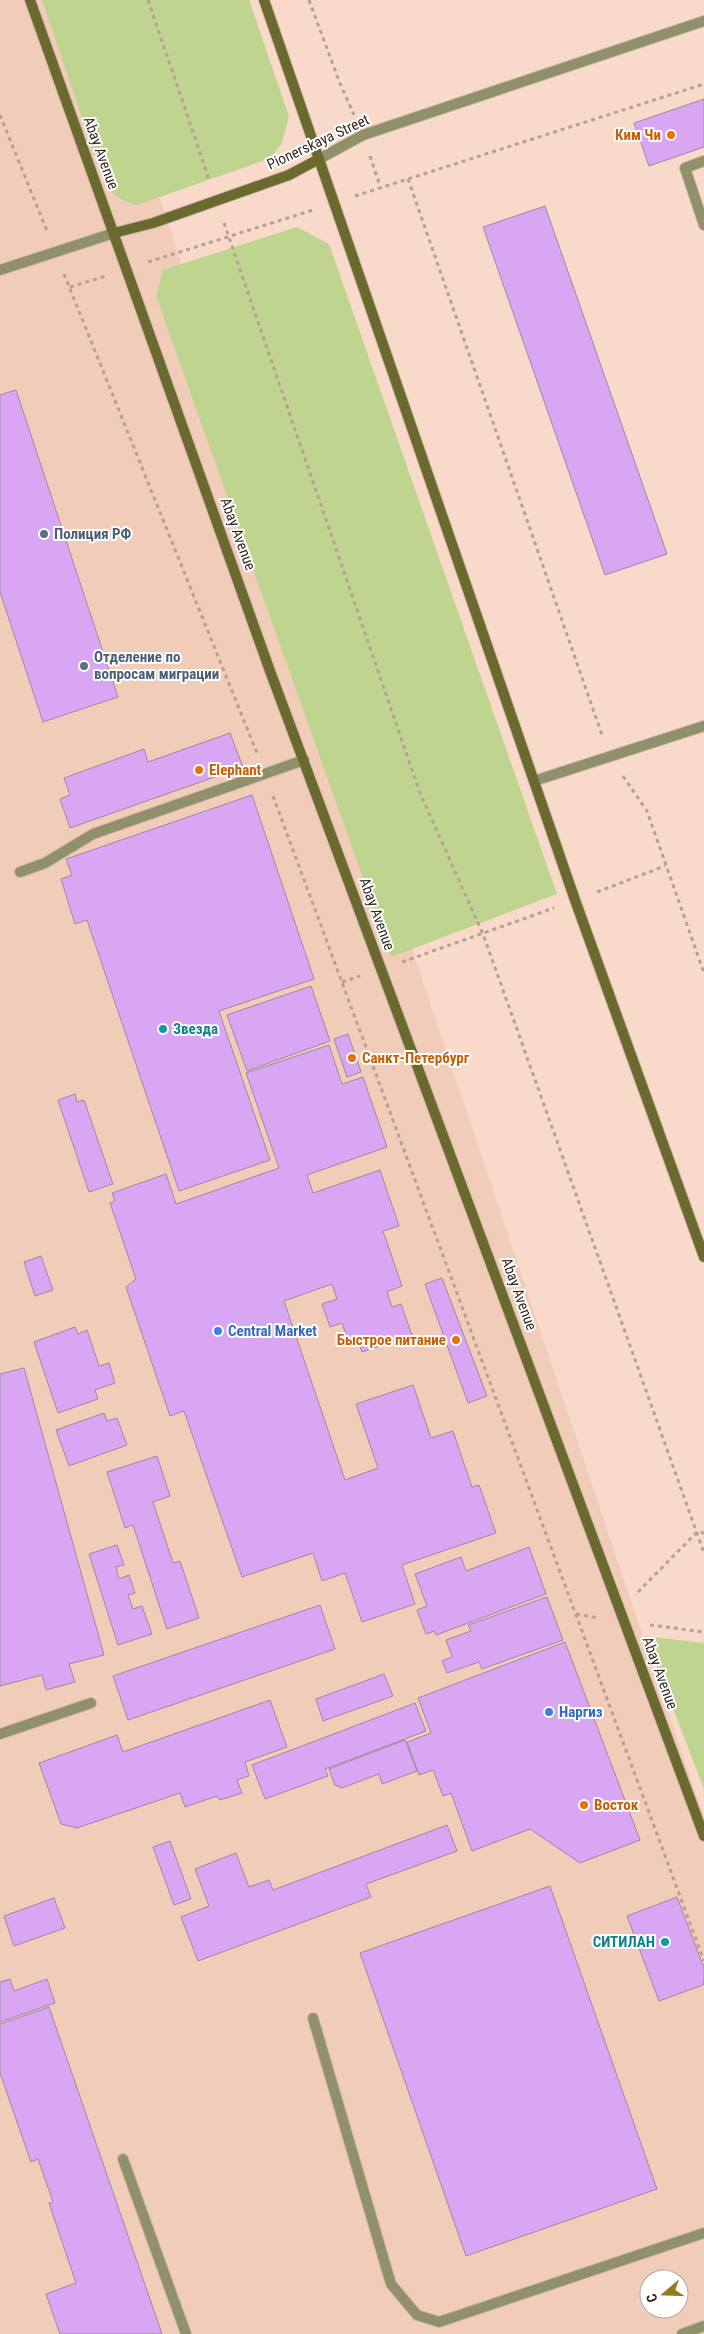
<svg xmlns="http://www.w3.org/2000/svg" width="704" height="2334" font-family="'Roboto Condensed',sans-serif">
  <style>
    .built { fill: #f1ccb8; fill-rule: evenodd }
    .green { fill: #bfd48f }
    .building { fill: #d8a6f3; stroke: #9989a2 }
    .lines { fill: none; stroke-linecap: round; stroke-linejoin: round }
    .service-casing { stroke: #d2b7a9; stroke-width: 12 }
    .minor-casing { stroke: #d2b7a9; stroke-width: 12 }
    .secondary-casing { stroke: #d2b7a9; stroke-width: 12 }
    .path { stroke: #b8a093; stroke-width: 3; stroke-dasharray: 4 4; stroke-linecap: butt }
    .service { stroke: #90916b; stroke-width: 10 }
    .minor { stroke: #90916b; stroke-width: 10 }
    .secondary { stroke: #6a6a2f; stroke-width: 10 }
    .food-dot { fill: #e8710a; stroke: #fff; stroke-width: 2 }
    .service-dot { fill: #5c6f8a; stroke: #fff; stroke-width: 2 }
    .culture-dot { fill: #0f9aa8; stroke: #fff; stroke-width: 2 }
    .shop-dot { fill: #3f7fe0; stroke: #fff; stroke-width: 2 }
    .labels { text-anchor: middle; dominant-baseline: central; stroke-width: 4; stroke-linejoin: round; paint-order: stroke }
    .food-label { font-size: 15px; font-weight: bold; fill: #c56008; stroke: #fff; text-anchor: start }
    .street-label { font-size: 15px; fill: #372b25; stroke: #fff }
    .service-label { font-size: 15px; font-weight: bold; fill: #4e5e75; stroke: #fff; text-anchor: start }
    .culture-label { font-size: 15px; font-weight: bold; fill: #0d838f; stroke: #fff; text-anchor: start }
    .shop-label { font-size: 15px; font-weight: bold; fill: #366cbe; stroke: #fff; text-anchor: start }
  </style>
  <rect width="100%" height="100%" fill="#f9daca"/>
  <!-- built -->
  <path class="built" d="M 0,0 L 93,0 L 704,1818 L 704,2334 L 0,2334 ZM 649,2279 L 679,2279 L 679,2309 L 649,2309 Z"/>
  <!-- green -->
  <path class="green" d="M 42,0 L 249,0 L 289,116 L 282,143 L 271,158 L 137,205 C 112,198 108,190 99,168 Z
    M 297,227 L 329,244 L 557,894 L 391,957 L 156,296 L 163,270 Z
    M 645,1636 L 704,1643 L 704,1789 Z"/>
  <!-- building -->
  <path class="building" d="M 704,99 L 704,147 L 649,166 L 634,123 Z
    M 545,206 L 667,554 L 605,575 L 483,227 Z
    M 16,390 L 118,697 L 43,722 L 0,592 L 0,395 Z
    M 230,733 L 243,767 L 70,828 L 60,799 L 70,795 L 64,778 L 144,749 L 148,762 Z
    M 252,795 L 314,979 L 219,1011 L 270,1160 L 179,1191 L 87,920 L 75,924 L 61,879 L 72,875 L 66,859 Z
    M 311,986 L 330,1041 L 247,1071 L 227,1015 Z
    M 348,1034 L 361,1072 L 347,1077 L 334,1039 Z
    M 329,1045 L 342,1084 L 363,1077 L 387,1147 L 307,1175 L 313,1193 L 380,1170 L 399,1226 L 383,1231 L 402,1286 L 387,1292 L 392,1307 L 401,1304 L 412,1335 L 362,1352 L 358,1341 L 349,1343 L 342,1323 L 330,1327 L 322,1304 L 337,1299 L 332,1284 L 284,1301 L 345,1480 L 378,1468 L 356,1404 L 413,1385 L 431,1438 L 453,1431 L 472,1487 L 479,1485 L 496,1533 L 402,1565 L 415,1604 L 362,1622 L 345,1573 L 322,1581 L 313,1553 L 242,1577 L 184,1411 L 170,1416 L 126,1287 L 136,1279 L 110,1203 L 115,1201 L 112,1193 L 166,1174 L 176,1204 L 279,1168 L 246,1073 Z
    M 75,1094 L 77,1102 L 84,1100 L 113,1184 L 89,1192 L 58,1100 Z
    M 41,1256 L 53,1290 L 35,1296 L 24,1262 Z
    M 442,1278 L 487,1396 L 468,1403 L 425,1284 Z
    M 75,1327 L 78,1334 L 87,1330 L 99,1366 L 109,1363 L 115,1383 L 95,1390 L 98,1399 L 58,1413 L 34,1342 Z
    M 24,1368 L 104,1655 L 69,1664 L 75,1682 L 46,1690 L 42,1675 L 0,1686 L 0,1374 Z
    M 104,1413 L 107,1421 L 117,1418 L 127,1445 L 69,1466 L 56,1430 Z
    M 157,1456 L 170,1496 L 153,1502 L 173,1563 L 180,1561 L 199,1618 L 167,1629 L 133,1525 L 125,1528 L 107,1472 Z
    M 117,1545 L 124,1565 L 116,1567 L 119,1579 L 129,1575 L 135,1593 L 128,1595 L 133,1609 L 142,1606 L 152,1634 L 118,1645 L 89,1554 Z
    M 529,1547 L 546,1594 L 436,1635 L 434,1631 L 426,1634 L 417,1610 L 427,1606 L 415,1574 L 461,1557 L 466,1571 Z
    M 547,1597 L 563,1640 L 482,1669 L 479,1662 L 447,1673 L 442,1661 L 452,1657 L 446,1640 L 471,1631 L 468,1625 Z
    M 320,1605 L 335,1649 L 128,1720 L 113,1676 Z
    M 565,1642 L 640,1840 L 580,1863 L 530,1829 L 472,1851 L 451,1793 L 443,1796 L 433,1770 L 419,1775 L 407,1742 L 431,1733 L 418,1698 Z
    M 384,1674 L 393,1696 L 323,1721 L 316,1699 Z
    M 270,1700 L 287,1747 L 245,1762 L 249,1776 L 237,1780 L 242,1793 L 220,1800 L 217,1796 L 185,1807 L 180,1793 L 77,1828 L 61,1824 L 39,1763 L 117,1735 L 123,1752 Z
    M 415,1703 L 426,1731 L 325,1769 L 328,1776 L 265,1799 L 252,1765 Z
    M 405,1740 L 417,1771 L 382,1784 L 379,1774 L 342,1788 L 335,1785 L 329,1769 Z
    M 447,1825 L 457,1851 L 366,1884 L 371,1897 L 198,1961 L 181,1917 L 209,1906 L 195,1869 L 236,1853 L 249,1887 L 269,1880 L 273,1890 Z
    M 170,1841 L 191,1899 L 174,1905 L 153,1847 Z
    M 550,1886 L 657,2189 L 466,2256 L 360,1953 Z
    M 677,1897 L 704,1968 L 704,1979 L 703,1985 L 659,2001 L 627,1916 Z
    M 54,1898 L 65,1928 L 14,1946 L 4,1916 Z
    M 10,1979 L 14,1991 L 47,1979 L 55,2003 L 0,2022 L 0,1982 Z
    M 49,2007 L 162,2334 L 60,2334 L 46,2294 L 76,2283 L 49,2203 L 53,2202 L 38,2159 L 31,2162 L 0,2073 L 0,2024 Z"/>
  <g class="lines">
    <defs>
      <path id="service" d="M 20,872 L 45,863 L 93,834 L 304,760
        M 0,1734 L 91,1703
        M 313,2018 L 391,2284 L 417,2315 L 439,2322 L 704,2233
        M 123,2159 L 186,2334
        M 682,2334 L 704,2326"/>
      <path id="minor" d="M 319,159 L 363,135 L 704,21
        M 704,161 L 685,168 L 704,225
        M 0,270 L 114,233
        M 534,781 L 704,726"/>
      <path id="secondary" d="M 30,0 L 270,671 L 704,1836
        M 264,0 L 575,900 L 704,1257
        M 114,233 L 153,223 L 289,175 L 319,159"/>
    </defs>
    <!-- service casing -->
    <use href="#service" class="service-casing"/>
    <!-- minor casing -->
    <use href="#minor" class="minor-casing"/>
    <!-- secondary casing -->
    <use href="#secondary" class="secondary-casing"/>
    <!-- path -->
    <path class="path" d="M 148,0 L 209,179
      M 309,0 L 339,81 L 354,115
      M 0,115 L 47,231
      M 370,156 L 381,189
      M 408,179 L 602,735
      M 355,196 L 704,84
      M 224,223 L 420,793 L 483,934 L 704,1553
      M 148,262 L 313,210
      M 64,274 L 257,753
      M 70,287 L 106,276
      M 623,776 L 647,811 L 704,973
      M 273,796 L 704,1961
      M 597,892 L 665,866
      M 402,962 L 554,908
      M 342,982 L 360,976
      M 638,1592 L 697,1532 L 704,1533
      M 576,1614 L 599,1618
      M 650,1625 L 704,1632"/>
    <!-- service -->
    <use href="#service" class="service"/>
    <!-- minor -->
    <use href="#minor" class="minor"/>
    <!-- secondary -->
    <use href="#secondary" class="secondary"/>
  </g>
  <!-- markers -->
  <g class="food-dot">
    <circle cx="671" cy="135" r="5"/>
    <circle cx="199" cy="770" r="5"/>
    <circle cx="352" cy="1058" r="5"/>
    <circle cx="456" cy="1340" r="5"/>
    <circle cx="584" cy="1805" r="5"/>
  </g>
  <g class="service-dot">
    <circle cx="44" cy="534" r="5"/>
    <circle cx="84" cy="666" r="5"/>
  </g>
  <g class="culture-dot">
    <circle cx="163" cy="1029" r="5"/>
    <circle cx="665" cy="1942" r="5"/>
  </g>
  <g class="shop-dot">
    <circle cx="218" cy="1331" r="5"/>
    <circle cx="549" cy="1712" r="5"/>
  </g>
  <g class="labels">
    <!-- food labels -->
    <g class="food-label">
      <text x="661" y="135" text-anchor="end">Ким Чи</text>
      <text x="209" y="770">Elephant</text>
      <text x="362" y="1058">Санкт-Петербург</text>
      <text x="446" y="1340" text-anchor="end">Быстрое питание</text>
      <text x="594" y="1805">Восток</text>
    </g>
    <!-- street labels -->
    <g class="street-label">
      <text transform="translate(318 142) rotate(-25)">Pionerskaya Street</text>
      <text transform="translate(101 153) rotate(70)">Abay Avenue</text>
      <text transform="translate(238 534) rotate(70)">Abay Avenue</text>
      <text transform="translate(377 914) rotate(70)">Abay Avenue</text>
      <text transform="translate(519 1294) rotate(70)">Abay Avenue</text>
      <text transform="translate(660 1673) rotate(70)">Abay Avenue</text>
    </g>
    <!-- service labels -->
    <g class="service-label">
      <text x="54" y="534">Полиция РФ</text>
      <text x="94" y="657">Отделение по<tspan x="94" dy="17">вопросам миграции</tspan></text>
    </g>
    <!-- culture labels -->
    <g class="culture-label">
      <text x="173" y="1029">Звезда</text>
      <text x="655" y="1942" text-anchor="end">СИТИЛАН</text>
    </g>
    <!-- shop labels -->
    <g class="shop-label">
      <text x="228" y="1331">Central Market</text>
      <text x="559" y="1712">Наргиз</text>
    </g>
  </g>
  <!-- north arrow -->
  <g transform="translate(664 2294) rotate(251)"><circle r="24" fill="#ffffff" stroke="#afaaa8"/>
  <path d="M0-4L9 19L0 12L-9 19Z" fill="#977b23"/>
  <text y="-8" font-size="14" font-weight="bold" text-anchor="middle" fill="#372b25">С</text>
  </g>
</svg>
